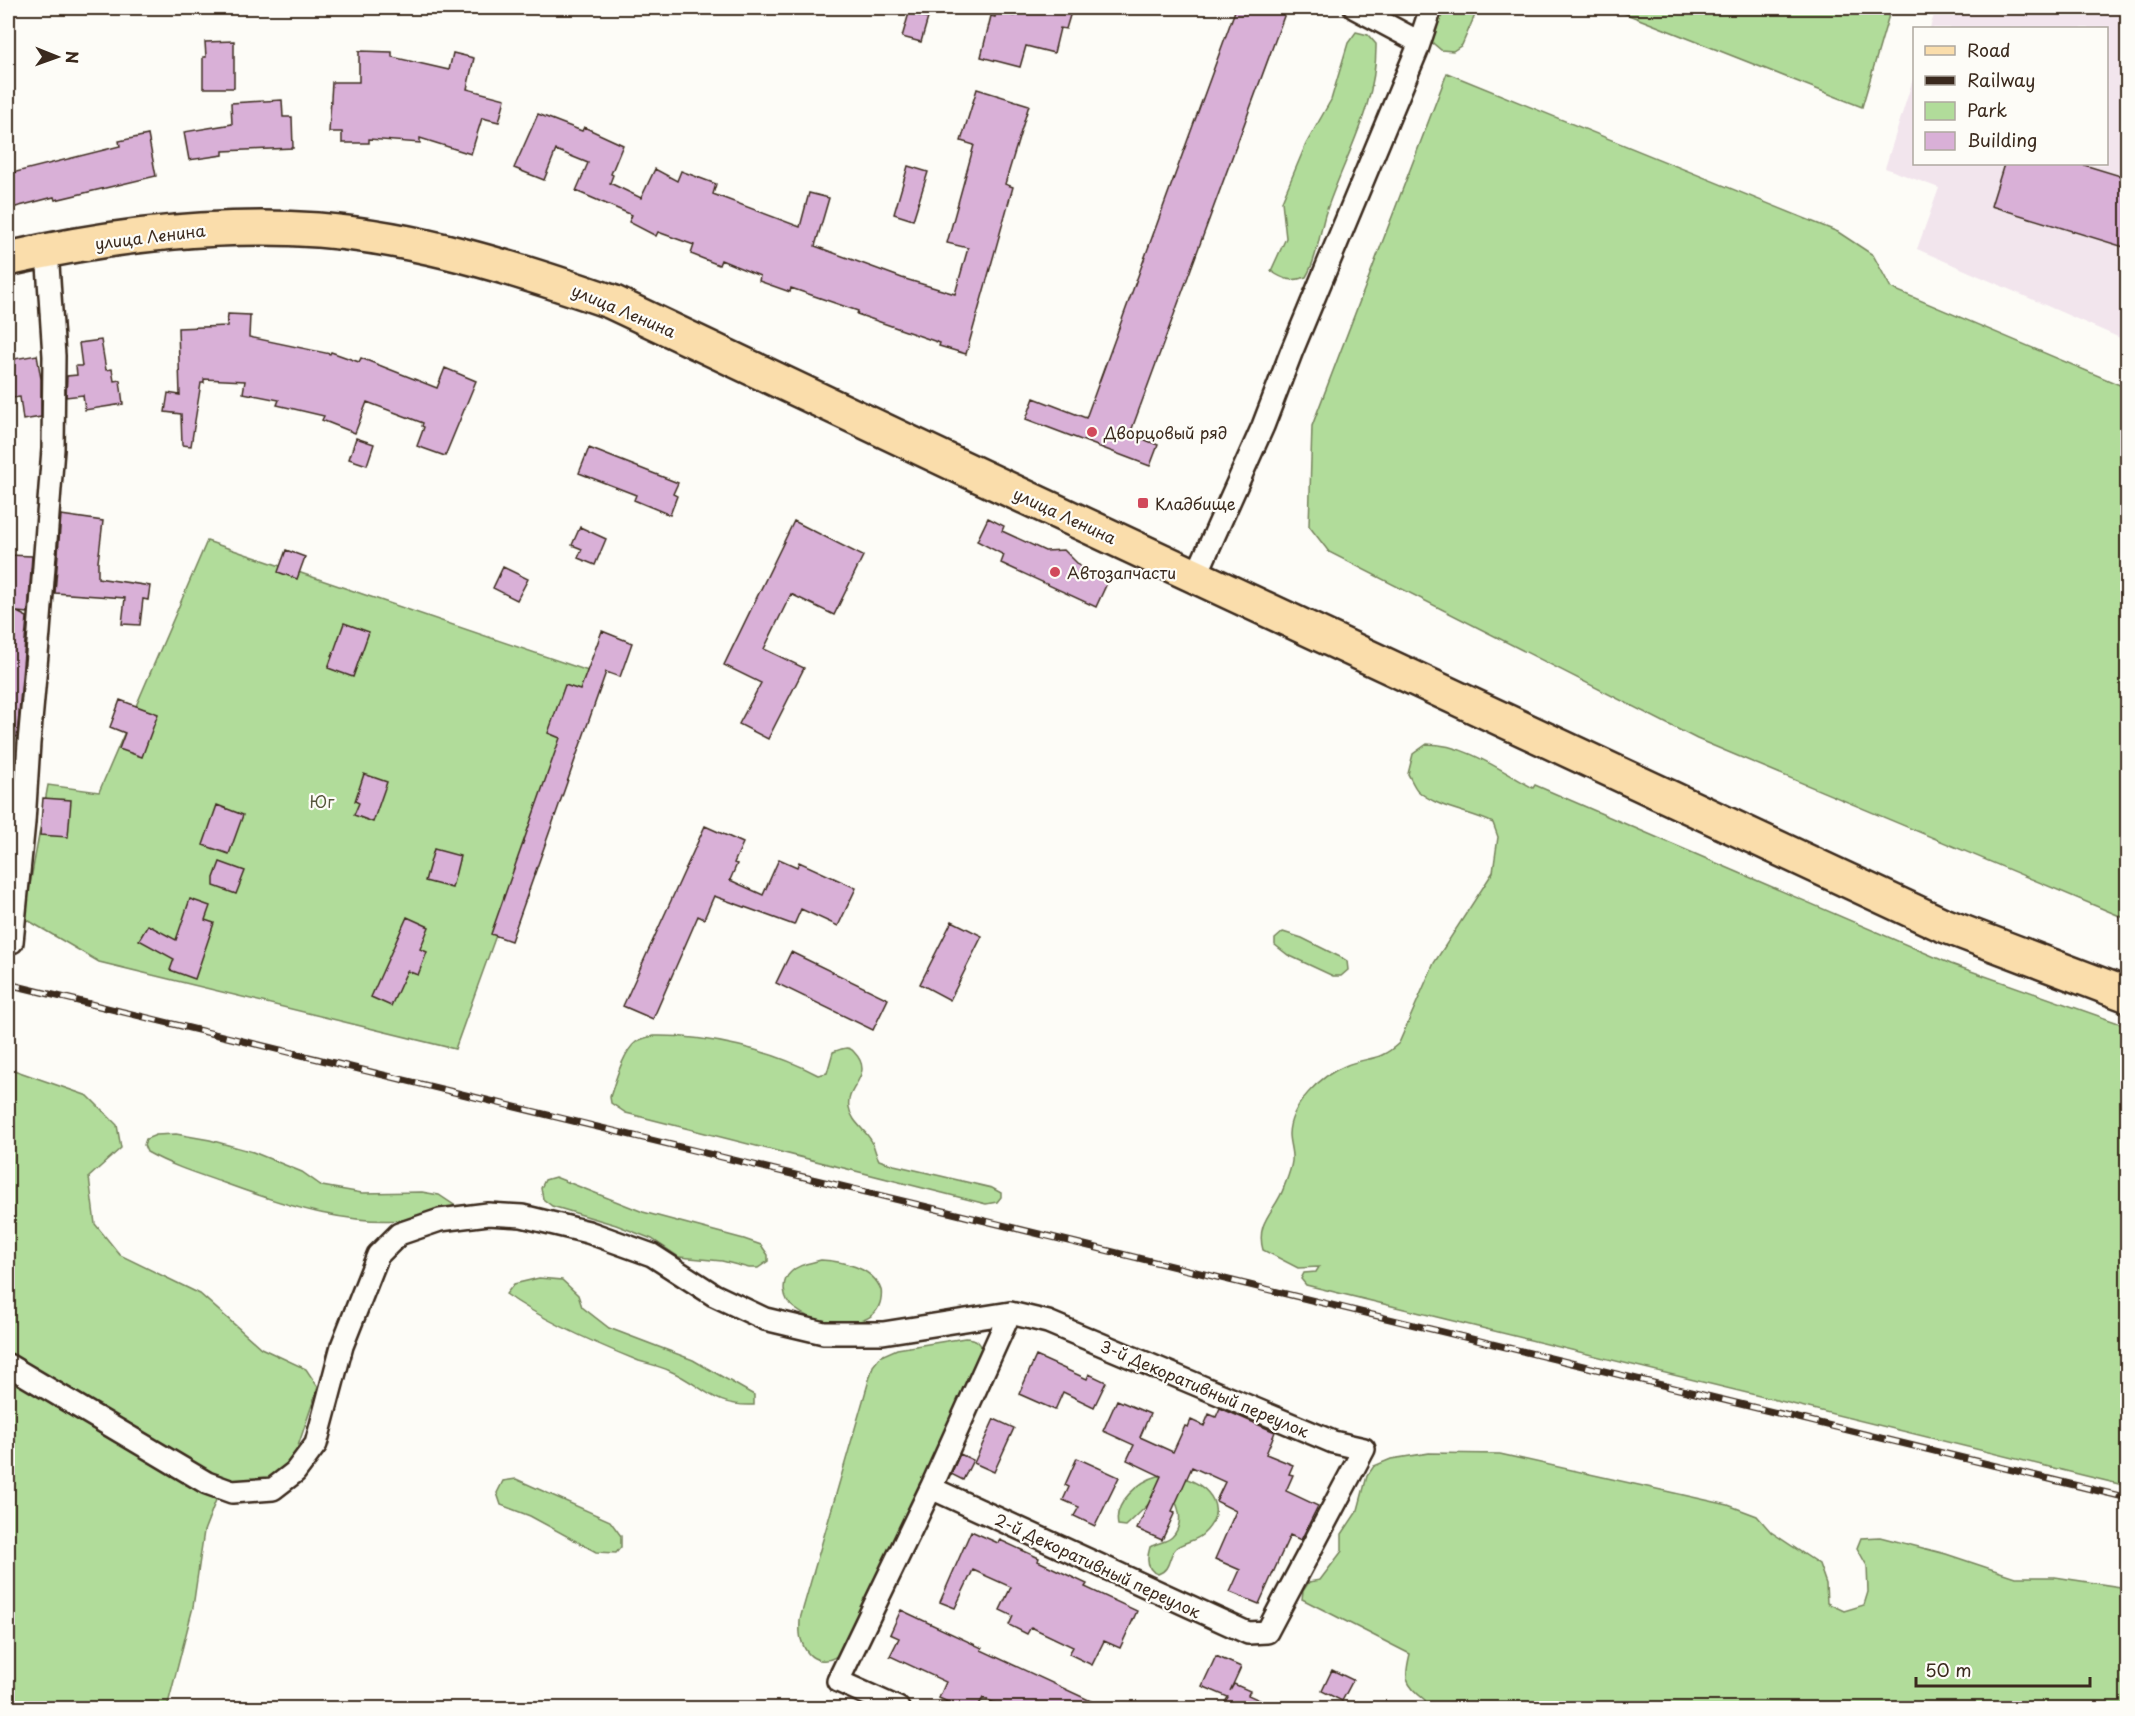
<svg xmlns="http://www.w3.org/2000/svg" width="2135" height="1716" font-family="'Playpen Sans',sans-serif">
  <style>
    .built { fill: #f2e5ed }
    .green { fill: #b1dc9a; stroke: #76835c; stroke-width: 1.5 }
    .building { fill: #d9b0d7; stroke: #3b2a1e; stroke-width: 1.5 }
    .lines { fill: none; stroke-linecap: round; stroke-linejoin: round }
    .minor-casing { stroke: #3b2a1e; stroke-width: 26 }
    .primary-casing { stroke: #3b2a1e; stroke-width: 38 }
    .minor { stroke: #fdfcf7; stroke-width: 21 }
    .primary { stroke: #faddab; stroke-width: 33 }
    .rail-casing { stroke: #3b2a1e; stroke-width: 7 }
    .rail { stroke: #fdfcf7; stroke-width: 4.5; stroke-dasharray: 14; stroke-linecap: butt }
    .poi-dot { fill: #d1495b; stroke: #fdfcf7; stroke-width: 2 }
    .labels { text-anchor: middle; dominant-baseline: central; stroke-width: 4.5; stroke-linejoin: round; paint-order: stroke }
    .street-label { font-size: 16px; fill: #3b2a1e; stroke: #fdfcf7 }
    .poi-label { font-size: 16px; fill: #3b2a1e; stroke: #fdfcf7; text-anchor: start }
    .park-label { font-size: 16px; fill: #58563d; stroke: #fdfcf7 }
  </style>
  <rect width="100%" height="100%" fill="#fdfcf7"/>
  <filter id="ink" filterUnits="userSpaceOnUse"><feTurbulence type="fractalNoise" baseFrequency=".0167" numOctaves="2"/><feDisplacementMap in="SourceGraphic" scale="12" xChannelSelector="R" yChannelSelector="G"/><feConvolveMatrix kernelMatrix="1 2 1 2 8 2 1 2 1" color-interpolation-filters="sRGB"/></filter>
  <g filter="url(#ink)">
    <!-- built -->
    <path class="built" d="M 1936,8 L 2127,8 L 2127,341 L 1917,249 L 1939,188 L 1885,168 L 1914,76 L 1914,164 L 2106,164 L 2106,28 L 1930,28 Z"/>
    <!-- green -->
    <path class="green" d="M 1437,8 L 1478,8 L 1462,45 L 1453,51 L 1441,50 L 1428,39 Z
      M 1611,8 L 1891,8 L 1862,107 Z
      M 1356,32 L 1368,35 L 1376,44 C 1377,107 1344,157 1325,215 C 1319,236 1317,258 1306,277 C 1291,282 1284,280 1271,271 L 1286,238 L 1282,201 L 1306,144 L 1331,100 L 1348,43 Z
      M 1447,73 L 1838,232 L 1873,255 L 1891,288 L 2127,388 L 2127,919 L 1697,739 L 1329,552 L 1309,526 L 1312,426 Z
      M 207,541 L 591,672 L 455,1049 L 99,962 L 24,918 L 48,785 L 99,792 Z
      M 1427,744 C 1465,744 1500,770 1533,788 L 1535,785 L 1951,964 L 2127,1026 L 2127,1486 L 1306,1285 L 1301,1279 L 1304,1273 L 1316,1272 L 1319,1267 L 1298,1268 L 1263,1250 C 1255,1221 1276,1211 1284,1187 C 1287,1179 1291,1170 1292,1161 C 1293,1152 1289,1143 1289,1134 C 1290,1105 1320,1076 1345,1066 C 1367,1056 1378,1063 1399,1043 L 1434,963 L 1493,872 L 1498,837 L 1493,823 C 1469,811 1439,809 1418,791 C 1414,787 1411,779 1408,774 L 1413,754 Z
      M 1283,932 L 1302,938 L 1342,958 L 1347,961 L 1348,970 L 1341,976 L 1333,976 L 1288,955 L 1275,945 L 1275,939 Z
      M 654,1036 C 707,1035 772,1050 818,1075 L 827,1073 L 833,1052 C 841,1049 848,1045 854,1052 C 876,1075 845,1087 849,1107 C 851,1122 866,1130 872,1142 C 875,1148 875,1154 879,1160 L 894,1165 L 992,1188 L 1001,1193 L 1001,1197 L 997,1202 L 986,1204 L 626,1113 L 611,1103 L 610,1097 C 615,1082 623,1052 636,1042 C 641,1038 648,1037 654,1036 Z
      M 8,1068 L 88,1096 L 117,1125 L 121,1148 L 89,1177 L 95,1224 L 120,1255 L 200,1294 L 261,1348 L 306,1369 L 318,1387 L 295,1455 L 272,1478 L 221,1487 L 204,1531 L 193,1607 L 167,1708 L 8,1708 Z
      M 176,1134 L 210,1140 L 253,1152 L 302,1172 L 322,1186 L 362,1193 L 422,1192 L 439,1195 L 454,1205 C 446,1214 437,1214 426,1217 C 358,1230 287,1206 224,1183 C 198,1174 172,1166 147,1152 L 144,1145 L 146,1139 L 156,1135 Z
      M 555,1177 L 643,1212 L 744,1239 L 761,1245 L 768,1255 L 768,1261 L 758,1268 L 749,1268 L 722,1261 L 679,1257 L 652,1239 L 616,1225 L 552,1206 L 543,1199 L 541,1188 L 545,1180 Z
      M 821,1260 C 841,1261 873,1267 881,1290 C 882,1293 881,1300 880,1303 C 874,1323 850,1324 833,1322 C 819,1321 805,1317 794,1308 C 783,1300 780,1282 791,1272 C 799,1264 811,1263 821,1260 Z
      M 539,1278 L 562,1280 L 578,1295 L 582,1307 L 609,1328 L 693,1360 L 754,1395 L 754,1405 C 712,1407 703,1385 670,1371 C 660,1366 649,1364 639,1361 C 599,1345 541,1319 506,1294 L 514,1284 Z
      M 965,1338 C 977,1338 982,1343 983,1355 L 845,1648 C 830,1667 808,1664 801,1639 C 799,1633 800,1625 800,1619 L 873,1366 L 881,1356 L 897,1349 Z
      M 1429,1453 L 1500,1454 L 1728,1505 L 1757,1516 L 1771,1532 L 1819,1564 L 1826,1584 L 1827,1603 L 1844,1611 L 1864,1605 L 1868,1592 L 1867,1566 L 1857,1548 L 1861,1538 L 1880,1537 L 1946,1554 L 2015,1577 L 2055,1577 L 2127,1588 L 2127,1708 L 1425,1708 L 1425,1700 C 1404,1684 1404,1678 1410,1654 L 1302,1599 L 1303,1591 L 1309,1582 L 1320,1580 L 1342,1551 L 1342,1534 L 1358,1510 L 1367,1476 L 1374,1466 L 1391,1459 Z
      M 1158,1476 C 1165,1476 1174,1475 1181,1477 C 1211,1485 1229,1511 1202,1535 C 1195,1541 1183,1542 1176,1548 C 1167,1557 1172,1569 1158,1574 C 1145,1570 1147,1557 1150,1547 C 1157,1543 1167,1542 1172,1537 C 1182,1527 1181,1512 1175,1501 L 1155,1498 L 1126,1526 L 1118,1525 C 1113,1503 1139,1481 1158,1476 Z
      M 516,1479 L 610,1521 L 621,1536 L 621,1547 L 616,1553 L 596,1552 L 530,1516 L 501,1505 L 497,1493 L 503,1481 Z"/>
    <!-- building -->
    <path class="building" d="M 1017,8 L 1051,8 L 1071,12 L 1066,29 L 1060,28 L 1054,53 L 1026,46 L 1020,67 L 981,57 L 991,16 L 995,17 L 996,12 L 1014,16 Z
      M 1236,8 L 1287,8 L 1130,434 L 1158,445 L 1150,466 L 1026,419 L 1034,398 L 1086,418 Z
      M 909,13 L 928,18 L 921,42 L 902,37 Z
      M 234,41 L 234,88 L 203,88 L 203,57 L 206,57 L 205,42 Z
      M 359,51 L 392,52 L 392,57 L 449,70 L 453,53 L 474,58 L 467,89 L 505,99 L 499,122 L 482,118 L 471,154 L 420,138 L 420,143 L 369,139 L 369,143 L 342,143 L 342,132 L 329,132 L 332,82 L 359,82 Z
      M 977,89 L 1029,105 L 1005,184 L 1013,187 L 966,354 L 939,346 L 940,343 L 857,314 L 858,311 L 791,288 L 790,292 L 759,281 L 760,276 L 721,260 L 719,265 L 691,254 L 694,245 L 658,232 L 656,236 L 629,222 L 632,215 L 576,191 L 588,163 L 556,150 L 544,180 L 514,168 L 538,114 L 582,131 L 584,127 L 623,145 L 611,174 L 613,175 L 610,183 L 641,198 L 655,169 L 677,181 L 681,171 L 716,184 L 713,194 L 800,227 L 809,193 L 829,198 L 815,246 L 902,278 L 955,294 L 968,248 L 947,243 L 974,145 L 961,141 Z
      M 282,100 L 283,117 L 292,117 L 293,148 L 223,151 L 223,155 L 189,160 L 184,132 L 232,124 L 231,103 Z
      M 148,135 L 156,176 L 55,200 L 54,197 L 8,209 L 8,174 L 120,146 L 119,141 Z
      M 2004,164 L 2081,164 L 2127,178 L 2127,248 L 1991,206 Z
      M 908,166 L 928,172 L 913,220 L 894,214 Z
      M 228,314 L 250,315 L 249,337 L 330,354 L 331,352 L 359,362 L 361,358 L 437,388 L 445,368 L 476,381 L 445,456 L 417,446 L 424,427 L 422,426 L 423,423 L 367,402 L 355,433 L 322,420 L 324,416 L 277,405 L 279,400 L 243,393 L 245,381 L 204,379 L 204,383 L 201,383 L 191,446 L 182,445 L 181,414 L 165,412 L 168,393 L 180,395 L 178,328 L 227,326 Z
      M 101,340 L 106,370 L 112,369 L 114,381 L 120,380 L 123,404 L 85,410 L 83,395 L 66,397 L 67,376 L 77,375 L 76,366 L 82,366 L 79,343 Z
      M 37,355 L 41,379 L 41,417 L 23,420 L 20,397 L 12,398 L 8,360 Z
      M 356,438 L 374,444 L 367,465 L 349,459 Z
      M 589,448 L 678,483 L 673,494 L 677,496 L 670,515 L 634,500 L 636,495 L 579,473 Z
      M 61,515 L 103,521 L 98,562 L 98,578 L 150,586 L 148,600 L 143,599 L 140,625 L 122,624 L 125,598 L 55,593 Z
      M 988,518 L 1004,526 L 1002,531 L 1045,551 L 1064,550 L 1083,569 L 1108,581 L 1096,607 L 1001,563 L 1004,555 L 977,541 Z
      M 794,521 L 863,556 L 834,615 L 791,594 L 764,649 L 804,668 L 768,739 L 739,724 L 761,683 L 724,665 Z
      M 580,527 L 606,539 L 595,565 L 578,558 L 582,549 L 572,545 Z
      M 286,550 L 305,557 L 297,579 L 278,572 Z
      M 8,555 L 32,556 L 28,613 L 17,612 L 27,617 L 17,737 L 8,736 Z
      M 503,567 L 528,579 L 517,600 L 493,588 Z
      M 344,623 L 369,632 L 353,677 L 328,668 Z
      M 602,631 L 632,643 L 620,677 L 606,672 L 511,941 L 491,934 L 560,738 L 548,733 L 565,685 L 580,690 Z
      M 120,700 L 158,714 L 142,757 L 119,749 L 125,733 L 110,727 Z
      M 364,774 L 387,782 L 373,822 L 354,815 L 359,803 L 355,801 Z
      M 43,798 L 71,800 L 68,837 L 40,835 Z
      M 217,805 L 243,815 L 229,854 L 203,845 Z
      M 705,826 L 743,843 L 734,863 L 737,864 L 730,880 L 763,895 L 779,859 L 797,867 L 799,862 L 856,888 L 838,926 L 801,909 L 794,925 L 714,896 L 704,919 L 698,916 L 653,1019 L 623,1006 Z
      M 434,849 L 460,856 L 452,888 L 425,881 Z
      M 220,862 L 245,871 L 236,894 L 214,886 L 214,878 Z
      M 190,899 L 210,906 L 205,920 L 214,923 L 195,979 L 170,970 L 174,959 L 139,940 L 148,925 L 176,940 Z
      M 407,917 L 429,927 L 420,949 L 427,952 L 418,975 L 407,971 L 391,1006 L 371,997 Z
      M 952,921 L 982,936 L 950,1000 L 920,984 Z
      M 791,952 L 888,999 L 873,1030 L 776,983 Z
      M 1036,1356 L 1087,1379 L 1089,1374 L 1106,1382 L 1094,1407 L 1063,1392 L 1055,1410 L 1019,1394 Z
      M 1117,1400 L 1150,1414 L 1140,1437 L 1173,1452 L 1185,1426 L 1188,1427 L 1191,1420 L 1204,1426 L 1209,1414 L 1216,1417 L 1220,1408 L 1275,1432 L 1266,1454 L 1293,1465 L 1289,1474 L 1293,1475 L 1286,1491 L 1318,1506 L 1301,1540 L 1290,1535 L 1259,1604 L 1230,1592 L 1240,1570 L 1215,1559 L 1236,1511 L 1216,1501 L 1225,1482 L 1192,1467 L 1172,1511 L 1175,1512 L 1162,1540 L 1137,1529 L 1161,1476 L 1127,1460 L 1134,1445 L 1103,1431 Z
      M 994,1419 L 1014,1428 L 994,1472 L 974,1463 Z
      M 960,1454 L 973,1460 L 963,1480 L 951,1474 Z
      M 1077,1458 L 1119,1477 L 1095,1526 L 1074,1516 L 1079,1507 L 1063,1500 L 1069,1487 L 1065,1485 Z
      M 971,1531 L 998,1543 L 1000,1540 L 1039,1558 L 1038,1561 L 1087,1584 L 1085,1587 L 1137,1611 L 1120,1648 L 1104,1641 L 1092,1665 L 1069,1654 L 1073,1647 L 1031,1627 L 1027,1634 L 1009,1625 L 1013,1616 L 1000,1610 L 1011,1587 L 973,1570 L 955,1608 L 940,1602 Z
      M 901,1610 L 982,1648 L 981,1650 L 1106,1708 L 1006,1708 L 983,1698 L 977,1708 L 961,1708 L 939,1698 L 946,1682 L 890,1656 L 899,1638 L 890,1634 Z
      M 1216,1656 L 1241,1667 L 1230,1691 L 1234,1684 L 1250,1691 L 1248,1695 L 1277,1708 L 1235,1708 L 1224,1704 L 1228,1697 L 1202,1686 Z
      M 1332,1670 L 1353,1680 L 1342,1701 L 1322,1691 Z"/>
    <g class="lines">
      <defs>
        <path id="minor" d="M 1355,8 L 1419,42
          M 1196,576 L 1263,426 L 1291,353 L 1417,50 L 1431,8
          M 12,942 L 24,822 L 29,743 L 39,632 L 53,449 L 54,356 L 47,250
          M 8,1365 L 207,1483 L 232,1492 L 273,1489 L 295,1472 L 316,1444 L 342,1346 L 378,1255 L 399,1234 L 440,1220 L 488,1214 L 522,1216 L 588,1232 L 652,1255 L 714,1295 L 765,1319 L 824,1333 L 883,1333 L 1010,1313 L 1048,1322 L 1333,1442 L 1364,1449 L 1267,1632 L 1248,1633 L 931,1488
          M 898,1708 L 838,1681 L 931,1488 L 1010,1313"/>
        <path id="primary" d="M 8,259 C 109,236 214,223 318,230 C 419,238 517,269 612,302 L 961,467 L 1941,924 L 2128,995"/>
      </defs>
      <!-- minor casing -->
      <use href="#minor" class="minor-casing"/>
      <!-- primary casing -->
      <use href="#primary" class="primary-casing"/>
      <!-- minor -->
      <use href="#minor" class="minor"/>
      <!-- primary -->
      <use href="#primary" class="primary"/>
      <defs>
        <path id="rail" d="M 8,984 L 2128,1498"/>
      </defs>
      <!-- rail casing -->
      <use href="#rail" class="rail-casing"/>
      <!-- rail -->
      <use href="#rail" class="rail"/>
    </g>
  </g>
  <!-- markers -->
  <g class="poi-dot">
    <circle cx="1092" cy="432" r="6"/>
    <rect x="1137" y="497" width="12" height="12" rx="3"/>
    <circle cx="1055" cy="572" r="6"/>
  </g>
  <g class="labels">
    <!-- street labels -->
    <g class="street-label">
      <text transform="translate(150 236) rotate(-7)">улица Ленина</text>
      <text transform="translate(624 310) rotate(23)">улица Ленина</text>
      <text transform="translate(1065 515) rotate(25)">улица Ленина</text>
      <text transform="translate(1205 1388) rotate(23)">3-й Декоративный переулок</text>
      <text transform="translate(1098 1565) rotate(25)">2-й Декоративный переулок</text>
    </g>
    <!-- poi labels -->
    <g class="poi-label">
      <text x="1104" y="432">Дворцовый ряд</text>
      <text x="1155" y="503">Кладбище</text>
      <text x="1067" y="572">Автозапчасти</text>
    </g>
    <!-- park labels -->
    <g class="park-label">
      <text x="322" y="801">Юг</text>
    </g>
  </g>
  <!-- margin -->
  <rect width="2135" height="1716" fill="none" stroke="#fdfcf7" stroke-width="30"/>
  <rect x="15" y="15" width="2105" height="1686" fill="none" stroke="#3b2a1e" stroke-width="2" filter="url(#ink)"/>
  <!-- legend -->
  <rect x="1913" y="27" width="195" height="138" fill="#fdfcf7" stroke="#afa8a0" stroke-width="1.5"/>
  <rect x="1925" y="46" width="30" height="9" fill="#faddab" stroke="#afa8a0" stroke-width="1.5"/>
  <text x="1967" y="57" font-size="18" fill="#3b2a1e">Road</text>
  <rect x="1925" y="76" width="30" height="9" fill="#3b2a1e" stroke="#afa8a0" stroke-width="1.5"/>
  <text x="1967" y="87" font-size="18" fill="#3b2a1e">Railway</text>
  <rect x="1925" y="102" width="30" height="18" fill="#b1dc9a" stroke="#afa8a0" stroke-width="1.5"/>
  <text x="1967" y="117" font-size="18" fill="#3b2a1e">Park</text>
  <rect x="1925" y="132" width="30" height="18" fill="#d9b0d7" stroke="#afa8a0" stroke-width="1.5"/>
  <text x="1967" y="147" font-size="18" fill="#3b2a1e">Building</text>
  <!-- north arrow -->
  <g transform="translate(57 57) rotate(91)" stroke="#fdfcf7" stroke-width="4.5" paint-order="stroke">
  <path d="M0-4.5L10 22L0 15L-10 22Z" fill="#3b2a1e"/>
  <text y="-9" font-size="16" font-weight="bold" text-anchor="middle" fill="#3b2a1e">N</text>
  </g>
  <!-- scale -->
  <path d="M1916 1677v9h174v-9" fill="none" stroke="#3b2a1e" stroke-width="3"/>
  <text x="1925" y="1677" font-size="18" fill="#3b2a1e" stroke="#fdfcf7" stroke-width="4.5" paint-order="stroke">50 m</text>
</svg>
